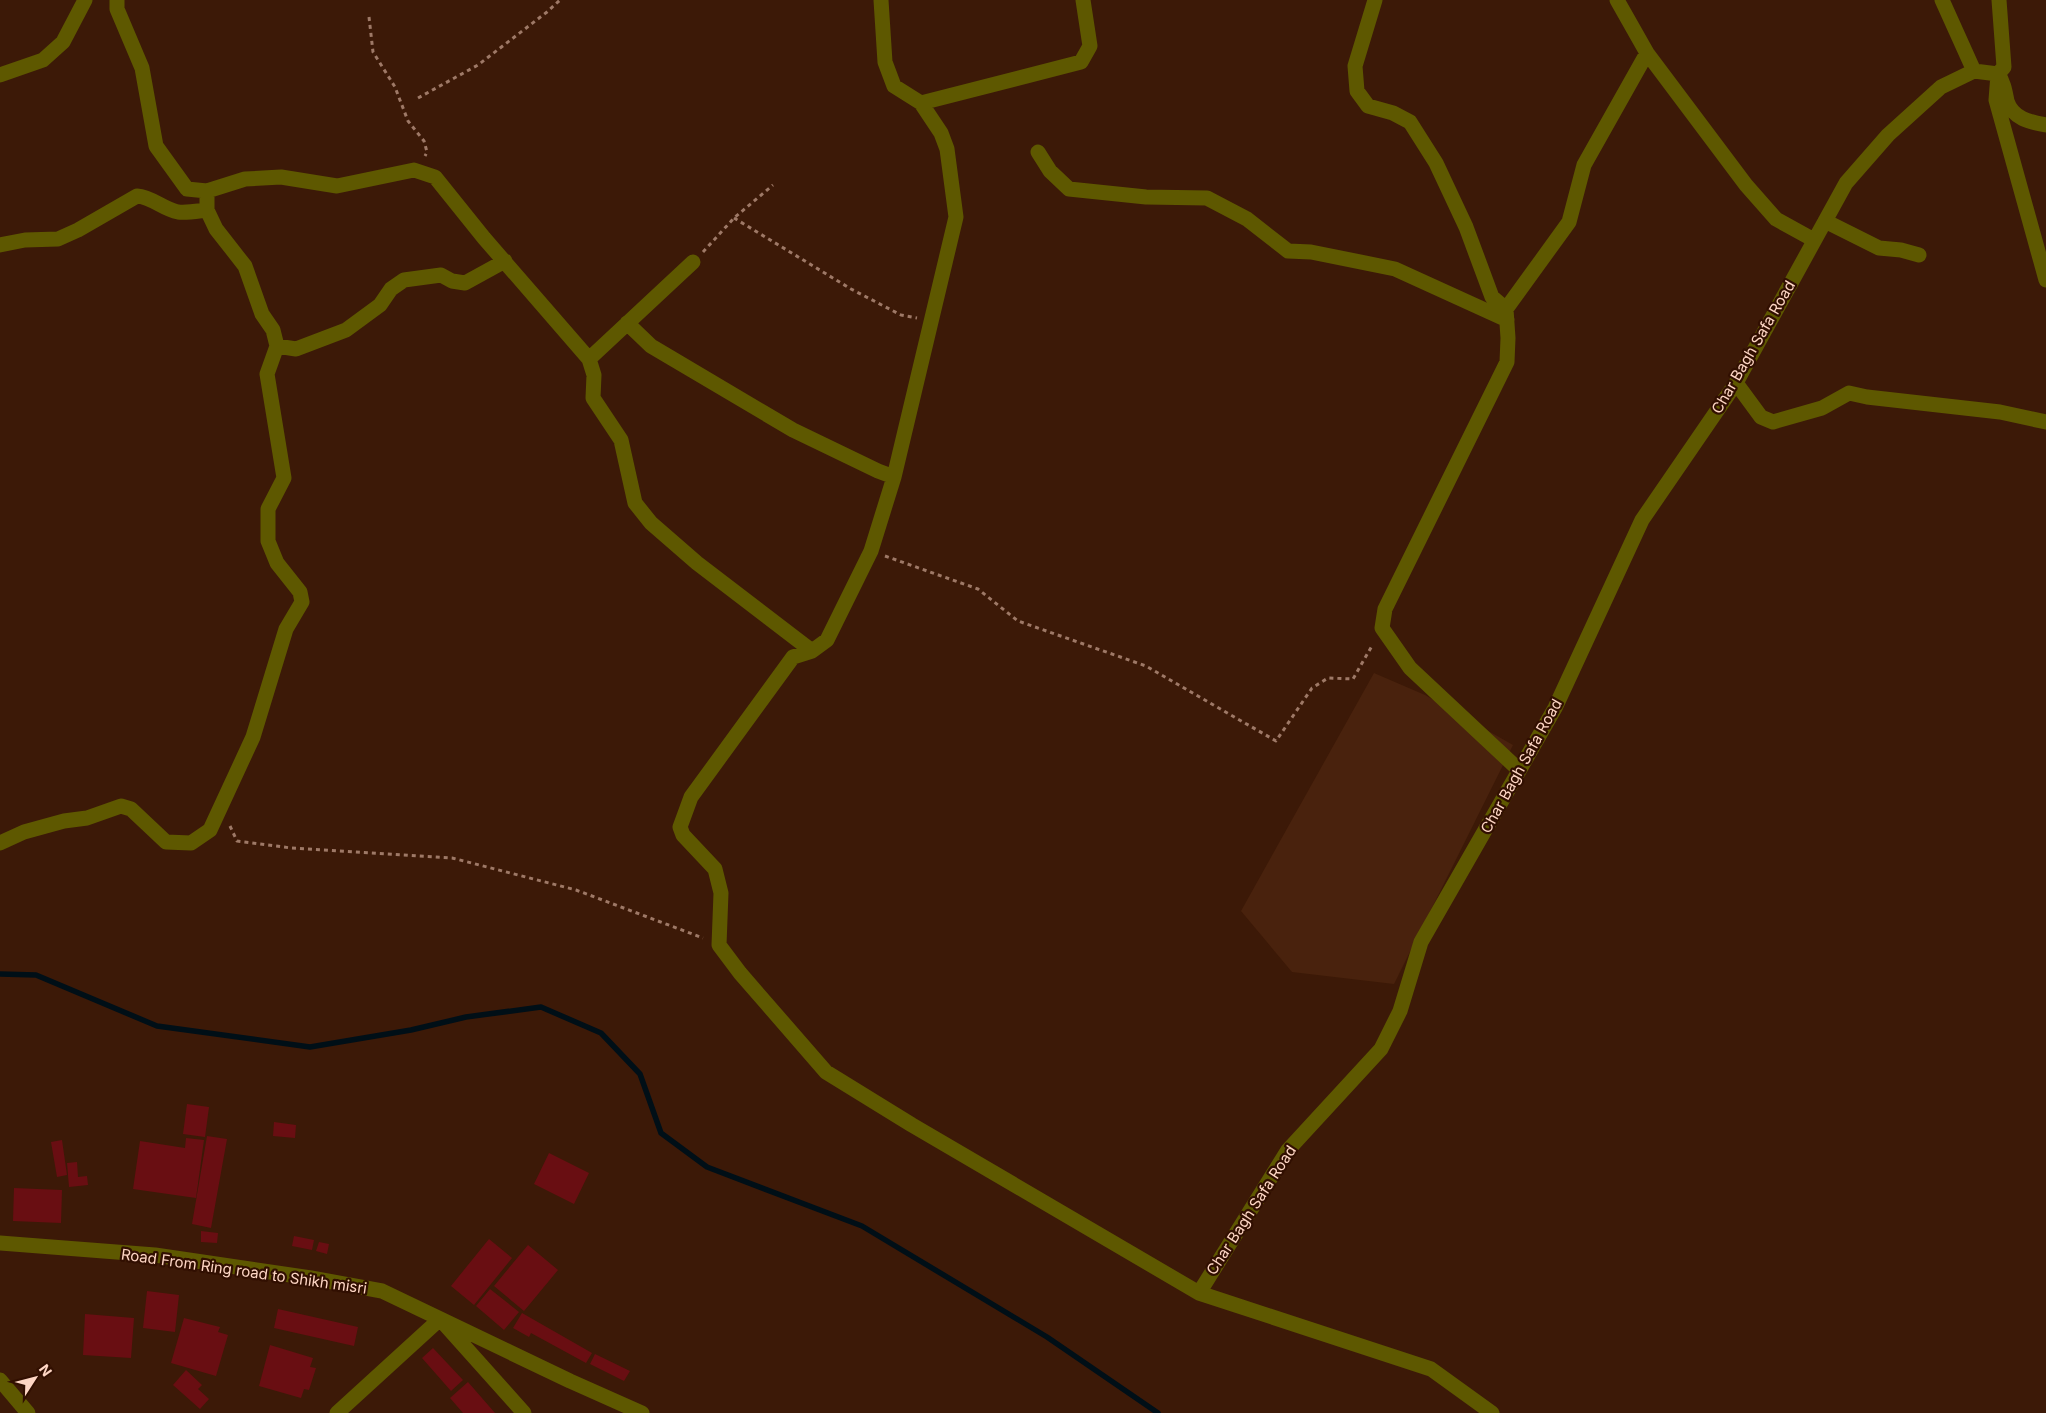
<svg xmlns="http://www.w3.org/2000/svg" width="2046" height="1413" font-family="Inter,sans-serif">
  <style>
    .built { fill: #49220d }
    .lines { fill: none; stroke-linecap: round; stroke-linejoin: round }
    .stream { stroke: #000f17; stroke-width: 5.5 }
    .building { fill: #690e12 }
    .path { stroke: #9e7967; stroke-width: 3; stroke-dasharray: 4 4; stroke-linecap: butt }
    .minor { stroke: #5e5800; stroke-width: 15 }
    .labels { text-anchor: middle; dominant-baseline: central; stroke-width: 4.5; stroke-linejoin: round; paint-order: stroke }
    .street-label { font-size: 15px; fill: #fed6c4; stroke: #310f01 }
  </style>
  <rect width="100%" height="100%" fill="#3c1907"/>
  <!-- built -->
  <path class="built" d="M 1374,673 L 1425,695 L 1513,745 L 1394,984 L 1292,972 L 1241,911 Z"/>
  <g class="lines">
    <!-- stream -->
    <path class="stream" d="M 0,974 L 36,975 L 157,1026 L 310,1047 L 411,1030 L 466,1017 L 541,1007 L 601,1033 L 640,1074 L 661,1133 L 707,1167 L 862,1226 L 1047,1337 L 1158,1413"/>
  </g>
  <!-- building -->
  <path class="building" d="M 187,1104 L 209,1107 L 205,1137 L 183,1134 Z
    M 274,1122 L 296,1125 L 295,1138 L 273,1136 Z
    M 207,1136 L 227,1139 L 211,1228 L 192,1224 Z
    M 186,1138 L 204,1140 L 196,1198 L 133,1189 L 140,1141 L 185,1148 Z
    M 62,1140 L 67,1175 L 57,1177 L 51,1142 Z
    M 549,1153 L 589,1173 L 574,1204 L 534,1184 Z
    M 77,1162 L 78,1177 L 87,1176 L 88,1185 L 69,1187 L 67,1163 Z
    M 14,1188 L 62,1190 L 61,1223 L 13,1221 Z
    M 201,1231 L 218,1233 L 217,1243 L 201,1242 Z
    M 294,1236 L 314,1240 L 312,1250 L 292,1246 Z
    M 489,1239 L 512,1258 L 474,1305 L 451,1286 Z
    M 319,1242 L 329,1244 L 327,1254 L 316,1251 Z
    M 528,1245 L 558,1270 L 524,1311 L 494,1286 Z
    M 490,1289 L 519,1312 L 504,1330 L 476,1306 Z
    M 147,1291 L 179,1295 L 175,1332 L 143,1328 Z
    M 278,1309 L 358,1327 L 354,1346 L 274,1328 Z
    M 522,1313 L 592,1353 L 586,1363 L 531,1333 L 529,1337 L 513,1328 Z
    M 85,1314 L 134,1318 L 131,1358 L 83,1355 Z
    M 184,1318 L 220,1327 L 218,1332 L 228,1335 L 216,1376 L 171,1363 Z
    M 270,1345 L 313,1358 L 310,1367 L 316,1368 L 309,1390 L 304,1389 L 301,1398 L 259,1386 Z
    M 433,1348 L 463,1380 L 451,1391 L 422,1358 Z
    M 595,1354 L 630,1371 L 624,1381 L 590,1364 Z
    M 186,1370 L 202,1385 L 198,1389 L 209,1399 L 200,1409 L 173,1385 Z
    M 468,1382 L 495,1413 L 463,1413 L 450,1398 Z"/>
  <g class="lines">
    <!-- path -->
    <path class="path" d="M 369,17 L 373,52 L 395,87 L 408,121 L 424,141 L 427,152 L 425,156
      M 418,98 L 478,65 L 547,12 L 560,0
      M 734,218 L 851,289 L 901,315 L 917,318
      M 703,252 L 734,218 L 773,185
      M 885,556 L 978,589 L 1018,621 L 1146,666 L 1276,741 L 1312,688 L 1328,678 L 1353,679 L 1373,644
      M 230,826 L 237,841 L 291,848 L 452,858 L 576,890 L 703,938"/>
    <!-- minor -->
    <path class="minor" d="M 117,0 L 117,9 L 142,68 L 156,146 L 187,189 L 207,191 L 245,179 L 281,177 L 337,186 L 414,170 L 435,177 L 484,238 L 589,359 L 594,375 L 593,398 L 621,440 L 635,503 L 651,523 L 697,563 L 812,651
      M 881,0 L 885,62 L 894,86 L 921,103 L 941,133 L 947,149 L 956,217 L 894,477 L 871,551 L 827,640 L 812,651 L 793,657 L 691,797 L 680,827 L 683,835 L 715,869 L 721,893 L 719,945 L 740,973 L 826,1072 L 912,1125 L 1199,1293
      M 1375,0 L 1355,66 L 1357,91 L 1368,106 L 1393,113 L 1410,122 L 1436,163 L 1466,227 L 1492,297 L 1506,309
      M 1617,0 L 1647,53 L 1746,185 L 1776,219 L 1814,240
      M 1942,0 L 1974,71
      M 1999,0 L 2004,67 L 1998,74 L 1996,100 L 2046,280
      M 0,75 L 43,60 L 63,42 L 85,0
      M 921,103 L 1081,62 L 1090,46 L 1083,0
      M 1038,152 L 1050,171 L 1069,189 L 1146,197 L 1207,198 L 1247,219 L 1288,251 L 1311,252 L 1395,269 L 1507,320
      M 1825,221 L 1879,248 L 1901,250 L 1919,255
      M 0,245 L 25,240 L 58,239 L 78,230 L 137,196 C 152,197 163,209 178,212 C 187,213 198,211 207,210
      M 627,323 L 651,346 L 793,430 L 878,471 L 894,477
      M 277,346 L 296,349 L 346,330 L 380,305 L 391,289 L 404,280 L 441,275 L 452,281 L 465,283 L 505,261
      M 589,359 L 693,262
      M 1736,383 L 1761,417 L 1773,422 L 1822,408 L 1849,393 L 1867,397 L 2000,412 L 2046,422
      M 1519,770 L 1410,668 L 1382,628 L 1385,609 L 1507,362 L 1508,338 L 1506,309 L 1569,222 L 1584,165 L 1647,53
      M 0,843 L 24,832 L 64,821 L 87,818 L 121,806 L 131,809 L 166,842 L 191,843 L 210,830 L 253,737 L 286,629 L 302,602 L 300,592 L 277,563 L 268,541 L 268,509 L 284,478 L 267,374 L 277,346 L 273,330 L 262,314 L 245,266 L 216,229 L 207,210 L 207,191
      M 0,1243 L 155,1255 L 311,1278 L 382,1291 L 570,1381 L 642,1413
      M 0,1380 L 28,1413
      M 337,1413 L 440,1319 L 524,1413
      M 1492,1413 L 1431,1369 L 1199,1293 L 1288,1150 L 1381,1049 L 1400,1011 L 1421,942 L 1555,708 L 1642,520 L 1736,383 L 1846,183 L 1888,135 L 1941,87 L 1974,71 L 1998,74 C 2004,83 2005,91 2007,101 C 2013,119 2030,122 2046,125"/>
  </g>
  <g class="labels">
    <!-- street labels -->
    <g class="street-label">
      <text transform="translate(1753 347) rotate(-60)">Char Bagh Safa Road</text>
      <text transform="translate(1521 766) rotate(-61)">Char Bagh Safa Road</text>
      <text transform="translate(1251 1210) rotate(-57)">Char Bagh Safa Road</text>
      <text transform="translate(244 1271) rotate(8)">Road From Ring road to Shikh misri</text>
    </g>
  </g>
  <!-- north arrow -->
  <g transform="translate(35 1378) rotate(54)" stroke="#310f01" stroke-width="4" paint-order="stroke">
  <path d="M0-4L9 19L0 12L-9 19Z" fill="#fed6c4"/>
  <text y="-8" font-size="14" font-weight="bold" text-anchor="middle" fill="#fed6c4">N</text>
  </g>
</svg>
